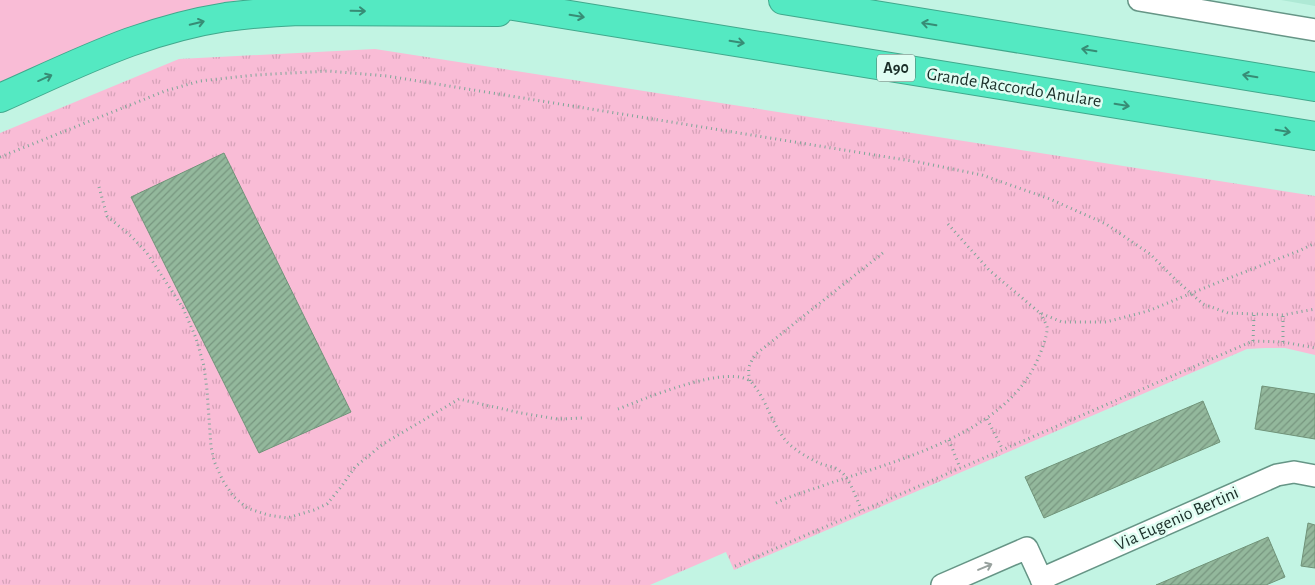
<svg xmlns="http://www.w3.org/2000/svg" width="1315" height="585" font-family="'Alegreya Sans',sans-serif">
  <style>
    .built { fill: #aee9d5 }
    .green { fill: #f9bcd6 }
    .park { fill: url(#park-tufts) }
    .building { fill: url(#building-hatch); stroke: #709379 }
    .lines { fill: none; stroke-linecap: round; stroke-linejoin: round }
    .street-casing { stroke: #669586; stroke-width: 24 }
    .highway-casing { stroke: #40a88c; stroke-width: 30 }
    .path { stroke: #7fa598; stroke-width: 3; stroke-dasharray: 1 4; stroke-linecap: butt }
    .street { stroke: #fff; stroke-width: 21 }
    .highway { stroke: #54e9c2; stroke-width: 28 }
    .oneway { stroke: #378c75 }
    .oneway2 { stroke: #98a19e }
    .labels { text-anchor: middle; dominant-baseline: central; stroke-width: 5; stroke-linejoin: round; paint-order: stroke }
    .shield { fill: #dffdf2; stroke: #556c65; stroke-width: 1 }
    .shield-label { font-size: 16px; font-weight: bold; fill: #1a2e28 }
    .street-label { font-size: 18px; fill: #1a2e28; stroke: #dffdf2 }
  </style>
  <defs>
    <pattern id="park-tufts" width="24" height="20" patternUnits="userSpaceOnUse" patternTransform="scale(1.25)"><rect width="24" height="20" fill="#f9bcd6"/><path d="M3 7l-1-3M5 7V3M7 7l1-3M15 17l-1-3M17 17v-4M19 17l1-3" fill="none" stroke="#d5a2b8"/></pattern>
    <pattern id="building-hatch" width="6" height="6" patternUnits="userSpaceOnUse" patternTransform="scale(1.25)"><rect width="6" height="6" fill="#93b89c"/><path d="M-1 1l2-2M0 6l6-6M5 7l2-2" fill="none" stroke="#77967f"/></pattern>
  </defs>
  <rect width="100%" height="100%" fill="#c2f4e3"/>
  <!-- built -->
  <path class="built" d="M 1281,0 L 1315,0 L 1315,6 Z"/>
  <!-- green -->
  <path class="green" d="M 0,0 L 238,0 L 201,8 L 0,85 Z"/>
  <!-- park -->
  <path class="park" d="M 375,49 L 1315,196 L 1315,355 L 1285,348 L 1265,348 L 1247,349 L 734,570 L 726,552 L 650,585 L 0,585 L 0,133 L 179,59 Z"/>
  <!-- building -->
  <path class="building" d="M 224,153 L 351,412 L 259,453 L 131,197 Z
    M 1262,386 L 1315,394 L 1315,439 L 1255,429 Z
    M 1203,401 L 1220,442 L 1044,518 L 1025,477 Z
    M 1308,523 L 1315,525 L 1315,568 L 1301,566 Z
    M 1268,537 L 1285,577 L 1266,585 L 1156,585 Z"/>
  <g class="lines">
    <defs>
      <path id="street" d="M 1139,0 L 1315,30
        M 1041,579 L 1277,475 L 1294,472 L 1315,476
        M 942,585 L 1027,548 L 1044,585"/>
      <path id="highway" d="M 477,0 L 1315,136
        M 783,0 L 1315,87
        M 0,98 C 43,79 86,58 130,42 C 161,31 194,22 226,17 C 250,14 274,12 299,11 L 498,12"/>
    </defs>
    <!-- street casing -->
    <use href="#street" class="street-casing"/>
    <!-- highway casing -->
    <use href="#highway" class="highway-casing"/>
    <!-- path -->
    <path class="path" d="M 0,157 L 165,91 L 200,81 L 255,75 L 328,71 L 387,76 L 918,162 L 982,175 L 1050,199 L 1106,224 L 1150,254 L 1177,281 L 1203,304 L 1228,313 L 1283,315 L 1315,309
      M 99,187 L 107,216 L 132,237 L 147,253 L 183,308 L 196,338 L 204,366 L 207,390 L 211,447 L 214,461 L 223,481 L 234,497 L 247,508 L 268,515 L 287,518 L 314,510 L 327,504 L 341,487 L 355,467 L 383,444 L 459,399 L 521,413 L 557,419 L 584,418
      M 948,224 L 989,270 L 1040,313 L 1062,322 L 1106,322 L 1148,311 L 1219,282 L 1301,250 L 1315,243
      M 1253,341 L 1254,315
      M 1283,342 L 1283,315
      M 750,381 C 747,369 749,364 756,354 L 884,252
      M 618,409 C 642,400 732,361 752,383 C 767,400 772,425 787,442 C 795,450 808,458 819,463 C 825,466 835,466 840,471 C 850,478 857,500 862,511
      M 987,419 L 1003,450
      M 949,440 L 960,468
      M 776,503 C 790,496 804,492 819,487 C 890,462 1001,437 1036,363 C 1040,355 1048,335 1047,327 C 1046,323 1042,317 1040,313
      M 735,566 L 1253,341 L 1283,342 L 1315,348"/>
    <!-- street -->
    <use href="#street" class="street"/>
    <!-- highway -->
    <use href="#highway" class="highway"/>
  </g>
  <!-- one-way arrows -->
  <defs><path id="oneway-shaft" d="M-6 0H5M1.5-3L5.5 0L1.5 3" fill="none" stroke-width="1.6" stroke-linecap="round" stroke-linejoin="round" transform="scale(1.25)"/></defs>
  <g class="oneway">
    <use href="#oneway-shaft" transform="translate(358 11) rotate(1)"/>
    <use href="#oneway-shaft" transform="translate(577 16) rotate(9)"/>
    <use href="#oneway-shaft" transform="translate(197 23) rotate(-13)"/>
    <use href="#oneway-shaft" transform="translate(929 24) rotate(-171)"/>
    <use href="#oneway-shaft" transform="translate(737 42) rotate(9)"/>
    <use href="#oneway-shaft" transform="translate(1089 50) rotate(-171)"/>
    <use href="#oneway-shaft" transform="translate(1250 76) rotate(-171)"/>
    <use href="#oneway-shaft" transform="translate(45 78) rotate(-24)"/>
    <use href="#oneway-shaft" transform="translate(1122 105) rotate(9)"/>
    <use href="#oneway-shaft" transform="translate(1283 131) rotate(9)"/>
  </g>
  <use class="oneway2" href="#oneway-shaft" transform="translate(985 567) rotate(-23)"/>
  <g class="labels">
    <!-- shield labels -->
    <rect class="shield" x="877" y="54.5" width="38" height="27" rx="4"/>
    <g class="shield-label">
      <text x="896" y="68">A90</text>
    </g>
    <!-- street labels -->
    <g class="street-label">
      <text transform="translate(1014 88) rotate(9)">Grande Raccordo Anulare</text>
      <text transform="translate(1177 519) rotate(-24)">Via Eugenio Bertini</text>
    </g>
  </g>
</svg>
